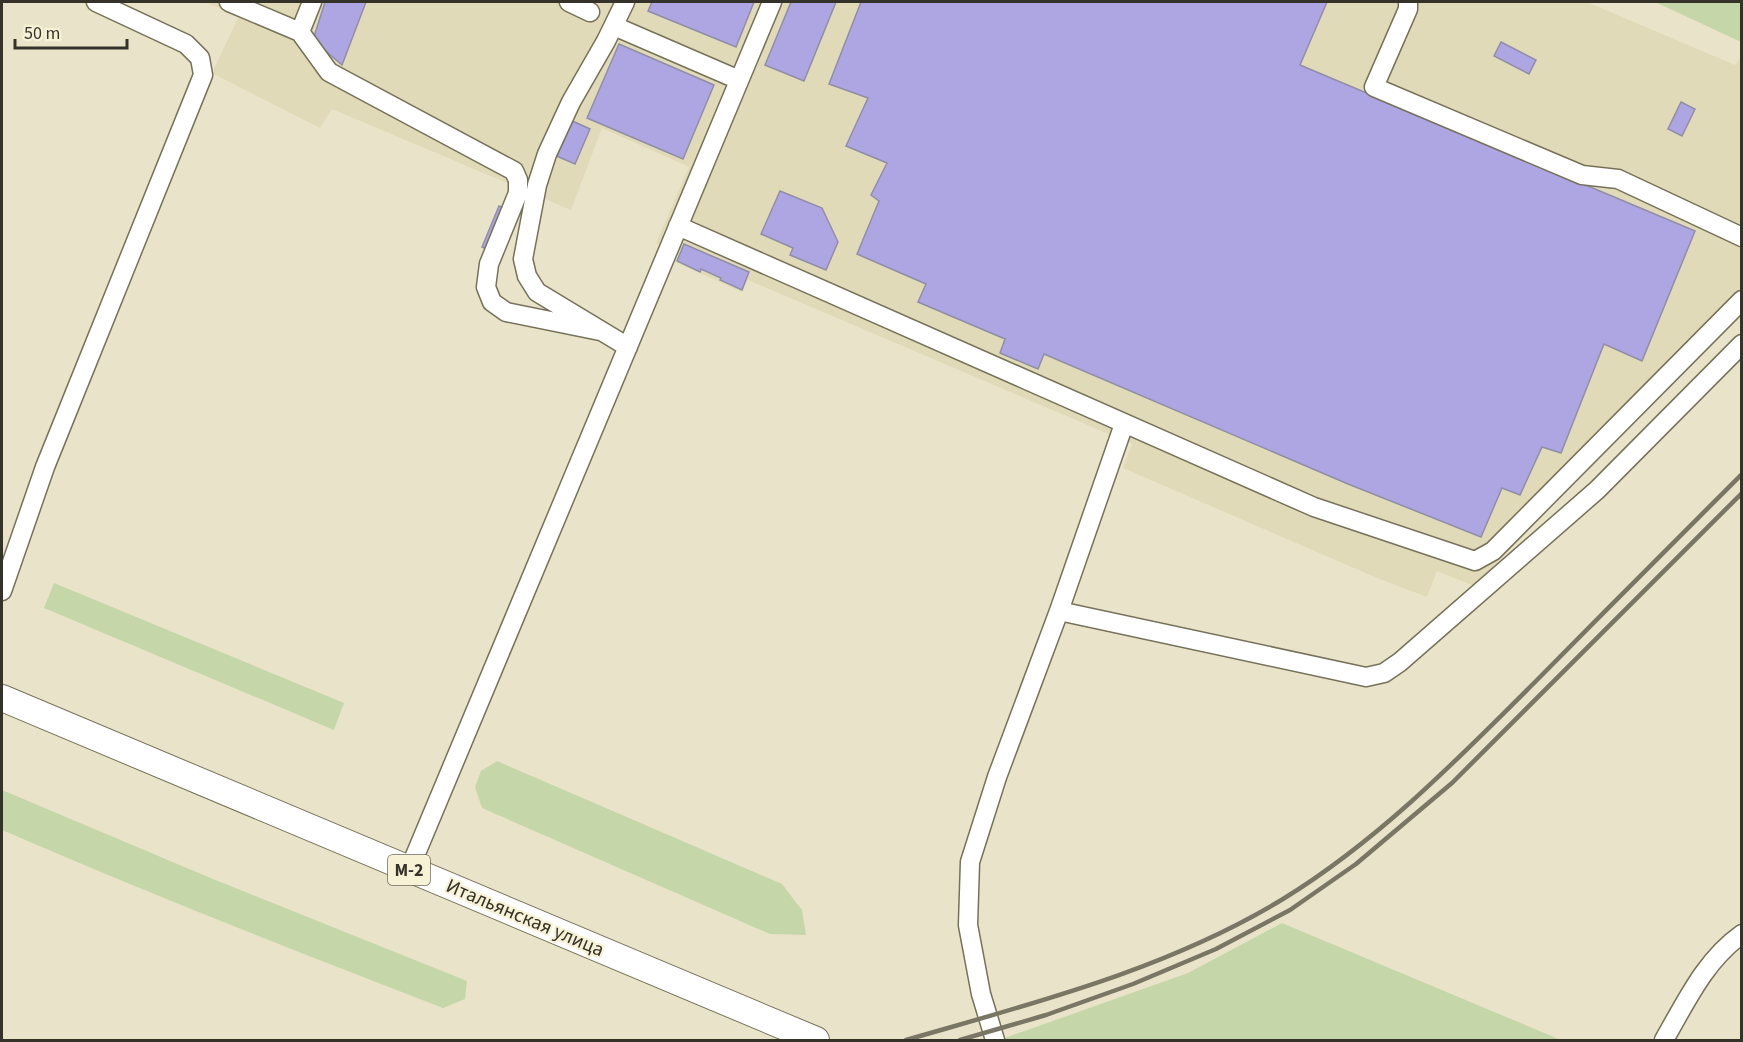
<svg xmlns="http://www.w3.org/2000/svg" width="1743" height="1042" font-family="'Source Sans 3',sans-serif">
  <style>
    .built { fill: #e1dab8 }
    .green { fill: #c5d7a9 }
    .building { fill: #ada6e3; stroke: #908ea7; stroke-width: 1.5 }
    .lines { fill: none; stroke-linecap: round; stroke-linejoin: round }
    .minor-casing { stroke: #767159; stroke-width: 21 }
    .highway-casing { stroke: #767159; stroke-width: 28 }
    .minor { stroke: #fff; stroke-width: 18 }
    .highway { stroke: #fff; stroke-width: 26 }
    .rail { stroke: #7a7666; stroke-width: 4.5 }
    .labels { text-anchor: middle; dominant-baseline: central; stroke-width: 4.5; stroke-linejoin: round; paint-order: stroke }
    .shield { fill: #f7f1d6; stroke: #6f6c5d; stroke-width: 1.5 }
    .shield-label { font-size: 18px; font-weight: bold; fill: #353329 }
    .street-label { font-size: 20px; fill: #353329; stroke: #f7f1d6 }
  </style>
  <rect width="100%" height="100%" fill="#e9e4c9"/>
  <!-- built -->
  <path class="built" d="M 204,2 L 1587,2 L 1735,65 L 1741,56 L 1741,313 L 1474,586 L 1437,571 L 1427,597 L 1377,578 L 1123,468 L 1132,444 L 748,280 L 742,292 L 675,262 L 679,254 L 656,243 L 689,167 L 602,128 L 571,210 L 332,109 L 320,128 L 212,73 L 239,16 Z"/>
  <!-- green -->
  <path class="green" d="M 1655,2 L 1741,2 L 1741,42 Z
    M 54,583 L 344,703 L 334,730 L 44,608 Z
    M 497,761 L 782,884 L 802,910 L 806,935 L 770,934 L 482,808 L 475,787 L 481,771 Z
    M 2,790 L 213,879 L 467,981 L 465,999 L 443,1008 C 295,951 147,893 2,830 Z
    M 1282,923 L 1561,1040 L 1002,1039 L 1188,973 Z"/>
  <!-- building -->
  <path class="building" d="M 325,2 L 366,2 L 342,65 L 313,40 Z
    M 652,2 L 754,2 L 736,47 L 648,11 Z
    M 791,2 L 836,2 L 804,81 L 765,65 Z
    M 861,2 L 1327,2 L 1300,65 L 1695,231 L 1642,361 L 1604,344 L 1561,453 L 1542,447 L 1520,495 L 1502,488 L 1481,537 L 1348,484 L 1044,354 L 1038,369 L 1000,353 L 1005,339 L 918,302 L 926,284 L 857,254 L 879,201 L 871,195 L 887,163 L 846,146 L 868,98 L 829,84 Z
    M 1501,42 L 1536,60 L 1529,74 L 1494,56 Z
    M 619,44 L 714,85 L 683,159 L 587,118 Z
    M 1681,102 L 1695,109 L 1682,136 L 1668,129 Z
    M 568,119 L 590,129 L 575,164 L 552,154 Z
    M 780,191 L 822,208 L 838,242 L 826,270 L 790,255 L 793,248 L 761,234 Z
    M 499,206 L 516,213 L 499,254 L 482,247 Z
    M 684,244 L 749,272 L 742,290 L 720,280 L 721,278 L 701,269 L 700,272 L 677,261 Z"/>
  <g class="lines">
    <defs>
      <path id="minor" d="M 229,2 L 300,32 L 329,72 L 514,171 L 518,180 L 518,193 L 489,264 L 486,287 L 492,302 L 506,312 L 600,331
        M 569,2 L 590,12
        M 625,2 L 606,41 L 571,102 L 547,154 L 537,185 L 523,259 L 527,276 L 537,292 L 628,347
        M 1408,2 L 1408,9 L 1374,87 L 1582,175 L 1618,179 L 1742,237
        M 614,26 L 739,80
        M 300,32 L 312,2
        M 678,226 L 1314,507 L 1475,561 L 1493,551 L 1742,300
        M 2,591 L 45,467 L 203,75 L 200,58 L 186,44 L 96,2
        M 1059,611 L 1124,424
        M 409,870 L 772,2
        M 995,1040 L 981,994 L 968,925 L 970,862 L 997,777 L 1059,611 L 1366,677 L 1384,673 L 1400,662 L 1597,490 L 1742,344
        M 1664,1040 C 1686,1002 1705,960 1742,934"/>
      <path id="highway" d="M 2,698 L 816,1040"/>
    </defs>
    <!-- minor casing -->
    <use href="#minor" class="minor-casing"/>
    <!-- highway casing -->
    <use href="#highway" class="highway-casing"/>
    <!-- minor -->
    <use href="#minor" class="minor"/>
    <!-- highway -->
    <use href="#highway" class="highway"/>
    <!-- rail -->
    <path class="rail" d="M 906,1040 C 1034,1003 1168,969 1283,899 C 1379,840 1458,759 1537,680 C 1605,611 1673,543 1742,474
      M 960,1040 L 1046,1015 L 1133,984 L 1216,949 L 1290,910 L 1356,864 L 1452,783 L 1742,493"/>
  </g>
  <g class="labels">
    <!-- shield labels -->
    <rect class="shield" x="388" y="855" width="42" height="30" rx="4.5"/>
    <g class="shield-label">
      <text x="409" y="870">М-2</text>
    </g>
    <!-- street labels -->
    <g class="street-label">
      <text transform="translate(525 918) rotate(23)">Итальянская улица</text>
    </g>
  </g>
  <!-- border -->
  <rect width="1743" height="1042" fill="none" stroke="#353329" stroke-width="6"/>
  <!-- scale -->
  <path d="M15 39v9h112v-9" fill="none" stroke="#353329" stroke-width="3"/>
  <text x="24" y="39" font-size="18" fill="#353329" stroke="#f7f1d6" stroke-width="4.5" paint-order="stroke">50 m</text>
</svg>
